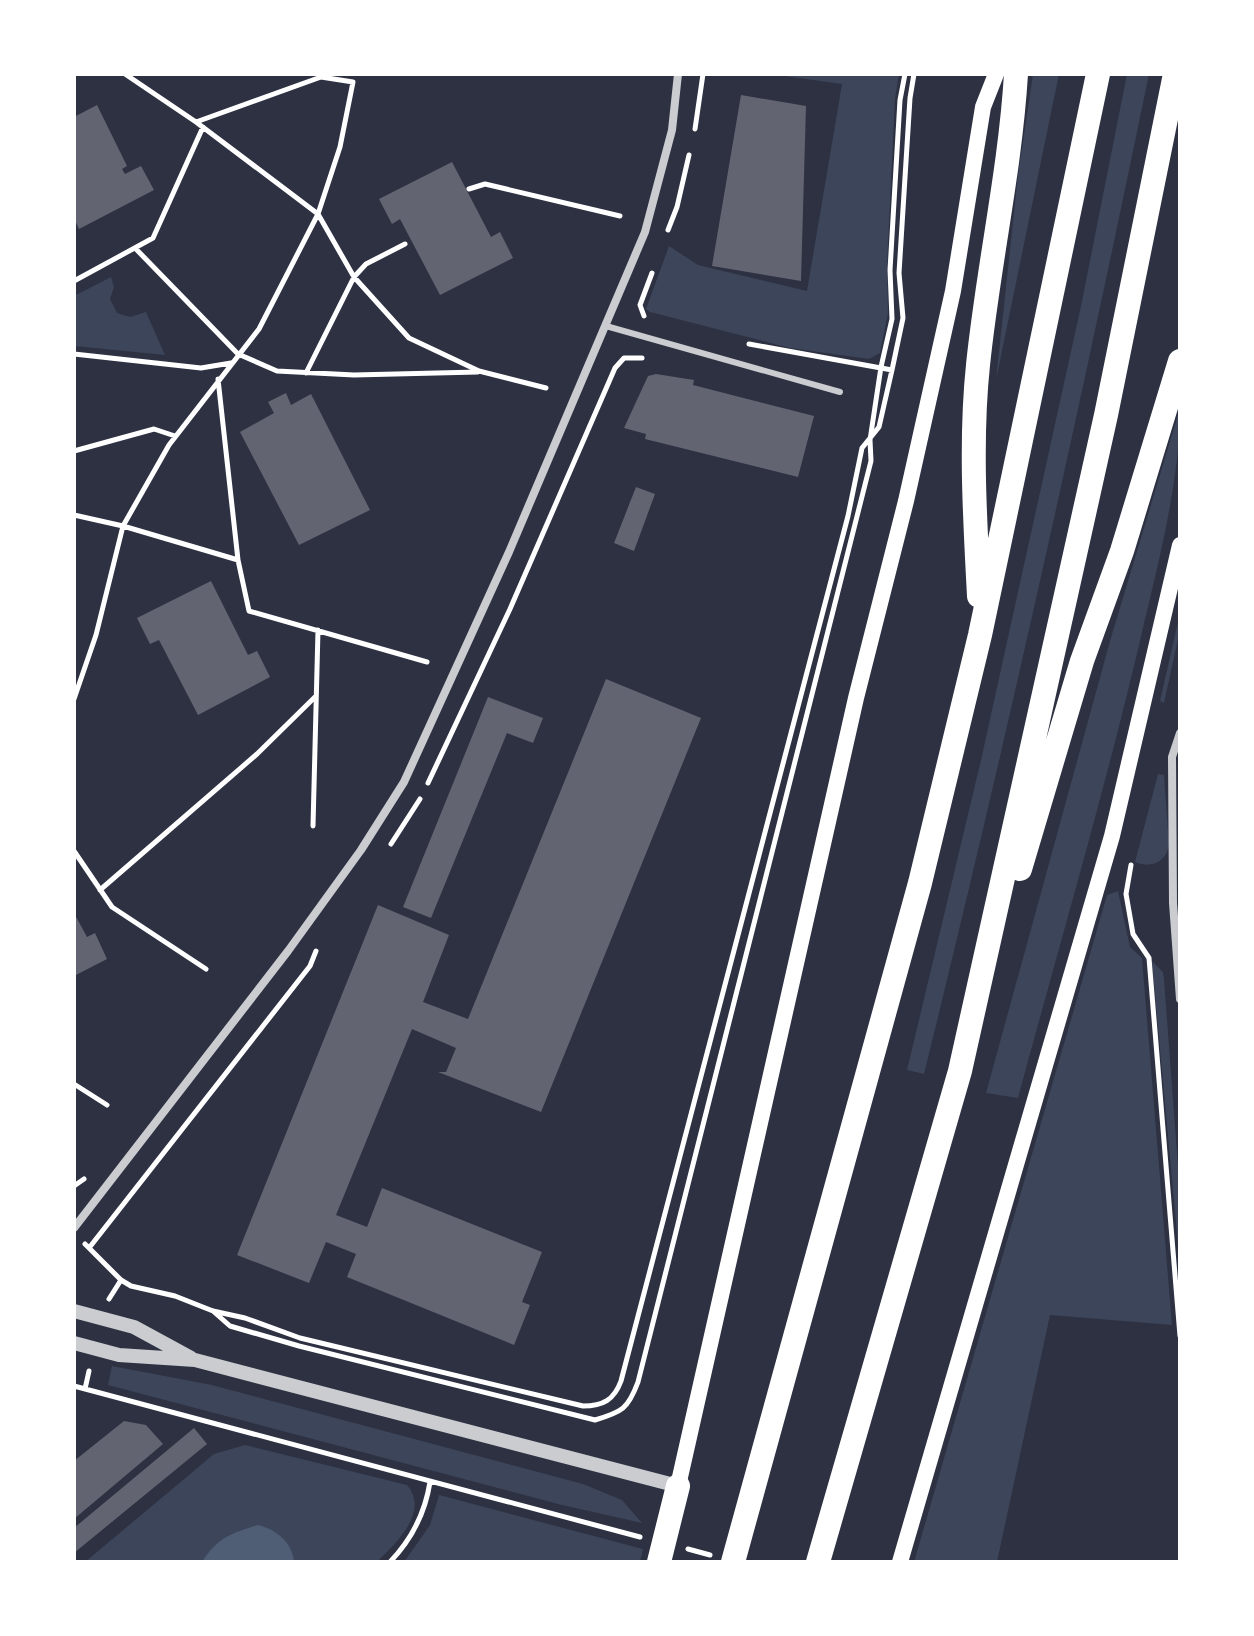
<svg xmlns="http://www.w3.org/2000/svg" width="1254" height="1636" font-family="Poppins,sans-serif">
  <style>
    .green { fill: #3c4559 }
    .water { fill: #4f5d75 }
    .building { fill: #626471 }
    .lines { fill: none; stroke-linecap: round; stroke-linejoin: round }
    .path { stroke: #fff; stroke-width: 5 }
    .service { stroke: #caccd0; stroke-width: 6 }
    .minor { stroke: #caccd0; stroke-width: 8 }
    .tertiary { stroke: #caccd0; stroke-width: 14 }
    .secondary { stroke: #fff; stroke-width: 16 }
    .motorway { stroke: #fff; stroke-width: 24 }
  </style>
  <rect width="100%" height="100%" fill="#2d3142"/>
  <!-- green -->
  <path class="green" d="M 770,74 L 899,74 L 895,99 L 887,265 L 888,313 L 880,353 L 869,359 L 790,348 L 650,312 L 646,309 L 669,246 L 698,265 L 807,291 L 842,84 Z
    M 1033,74 L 1059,74 L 996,380 L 1018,175 Z
    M 1127,74 L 1149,74 C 1080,409 1006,742 924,1074 L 907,1070 L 981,760 L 1081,306 Z
    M 111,277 L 114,287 L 110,299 L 117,313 L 130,317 L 146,312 L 165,355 L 74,346 L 74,296 Z
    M 1180,408 C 1180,484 1157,567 1140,641 C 1104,794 1059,946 1018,1098 L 986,1093 L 1110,641 Z
    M 1180,613 L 1180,630 L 1164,703 L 1160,701 Z
    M 1158,774 L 1164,775 L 1169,845 C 1166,862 1151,869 1135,862 Z
    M 1118,891 L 1130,947 L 1142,958 L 1172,1325 L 1050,1315 L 997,1562 L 914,1562 L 1107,895 Z
    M 1152,961 L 1163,972 L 1164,979 L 1180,1193 L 1180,1267 Z
    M 112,1366 L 212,1385 L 583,1484 L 622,1500 L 642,1523 L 562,1505 L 108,1385 Z
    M 245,1445 L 407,1485 C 430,1512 396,1543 377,1562 L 85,1562 L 214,1454 Z
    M 439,1495 L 643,1549 L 640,1562 L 404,1562 L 430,1525 Z"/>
  <!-- water -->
  <path class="water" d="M 258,1525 C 277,1530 292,1542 294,1562 L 202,1562 C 217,1538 232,1533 258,1525 Z"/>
  <!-- building -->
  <path class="building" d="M 741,95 L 806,106 L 801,281 L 712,266 Z
    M 97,105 L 127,166 L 122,169 L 125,174 L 141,166 L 154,190 L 79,229 L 74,218 L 74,117 Z
    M 452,162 L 491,237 L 500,232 L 513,258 L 440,295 L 400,219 L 392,224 L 379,199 Z
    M 656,374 L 694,380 L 693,385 L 814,416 L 798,477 L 645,439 L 646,434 L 624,428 L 648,376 Z
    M 286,393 L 291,405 L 311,394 L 370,510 L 299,545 L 240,432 L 274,413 L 268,402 Z
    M 636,487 L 655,494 L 634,551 L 614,543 Z
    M 211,581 L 248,655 L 257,651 L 270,677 L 198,715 L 159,640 L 150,644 L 137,618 Z
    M 606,679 L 701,718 L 541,1112 L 438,1072 L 446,1072 L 456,1048 L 412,1029 L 336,1215 L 367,1227 L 382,1188 L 542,1252 L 522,1302 L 530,1305 L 514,1345 L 347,1277 L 356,1254 L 326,1242 L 309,1283 L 237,1255 L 378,905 L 449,935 L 423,1002 L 468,1019 Z
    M 488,697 L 543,718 L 533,743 L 507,733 L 431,918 L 403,907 Z
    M 74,913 L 87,937 L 95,933 L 107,959 L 74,976 Z
    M 124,1421 L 146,1425 L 163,1444 L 74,1519 L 74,1461 Z
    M 194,1428 L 207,1444 L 74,1553 L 74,1528 Z"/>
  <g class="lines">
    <!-- path -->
    <path class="path" d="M 125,74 L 196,122 L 318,214 L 340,147 L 353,82 L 321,77 L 196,122
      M 695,129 L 703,74
      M 469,189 L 485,184 L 620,216
      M 668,230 L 677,207 L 689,155
      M 135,248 L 238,354 L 277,371 L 354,375 L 478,372
      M 74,281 L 153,238 L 203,127
      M 644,316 L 640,305 L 652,273
      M 749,344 L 892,370 L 903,318 L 899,273 L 910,98 L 914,74
      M 74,354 L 201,368 L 231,363
      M 306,373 L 354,277 L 366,264 L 405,244
      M 218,379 L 238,560
      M 74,451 L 154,429 L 175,436
      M 74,515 L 123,526 L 238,560 L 249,611 L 427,662
      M 74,699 L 96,635 L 123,526 L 169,445 L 259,329 L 318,214 L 354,277 L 409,338 L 479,371 L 546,388
      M 428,783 L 510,609 L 615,368 L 624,358 L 642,358
      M 313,826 L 318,630
      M 391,844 L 420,799
      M 74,851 L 112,907 L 206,969
      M 1131,865 L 1126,894 L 1133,934 L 1149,958 L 1180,1336
      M 100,890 L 257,754 L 316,696
      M 74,1084 L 107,1105
      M 74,1186 L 84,1179
      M 85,1244 L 121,1280 L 131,1286 L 175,1296 L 213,1311 L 245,1318 L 300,1338 L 583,1406 C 603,1406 614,1400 621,1381 L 848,516 L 862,448 L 879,427 L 892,370
      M 89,1248 L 310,966 L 316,951
      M 109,1299 L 121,1280
      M 213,1311 L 230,1326 L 299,1346 L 595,1420 C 622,1412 628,1409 638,1382 L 871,461 L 870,440 L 881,367 L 892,319 L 890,270 L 900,100 L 905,74
      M 74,1386 L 640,1537
      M 85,1389 L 89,1371
      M 688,1549 L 710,1555
      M 390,1562 C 412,1539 425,1514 430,1482"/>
    <!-- service -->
    <path class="service" d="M 606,326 L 840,392"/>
    <!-- minor -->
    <path class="minor" d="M 1180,733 L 1172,757 L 1173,903 L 1180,999
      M 74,1228 L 288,951 L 361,850 L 404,782 L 509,552 L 645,232 L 672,130 L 678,74"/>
    <!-- tertiary -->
    <path class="tertiary" d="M 74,1311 L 134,1327 L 191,1358
      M 74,1343 L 119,1355 L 195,1360 L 678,1486"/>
    <!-- secondary -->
    <path class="secondary" d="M 678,1486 L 856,698 L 906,501 L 953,291 L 983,107 L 996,74
      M 900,1562 L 1112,836 L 1180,545"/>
    <!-- motorway -->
    <path class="motorway" d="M 979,596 C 975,520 970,441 978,365 C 988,267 1010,172 1016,74
      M 1020,869 L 1082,661 L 1122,551 L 1180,361
      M 659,1562 L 678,1486
      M 733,1562 L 920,883 L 980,635 L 1098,74
      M 818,1562 L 960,1071 L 1106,415 L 1175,74"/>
  </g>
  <!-- border -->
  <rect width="1254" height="1636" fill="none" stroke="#ffffff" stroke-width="152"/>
</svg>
